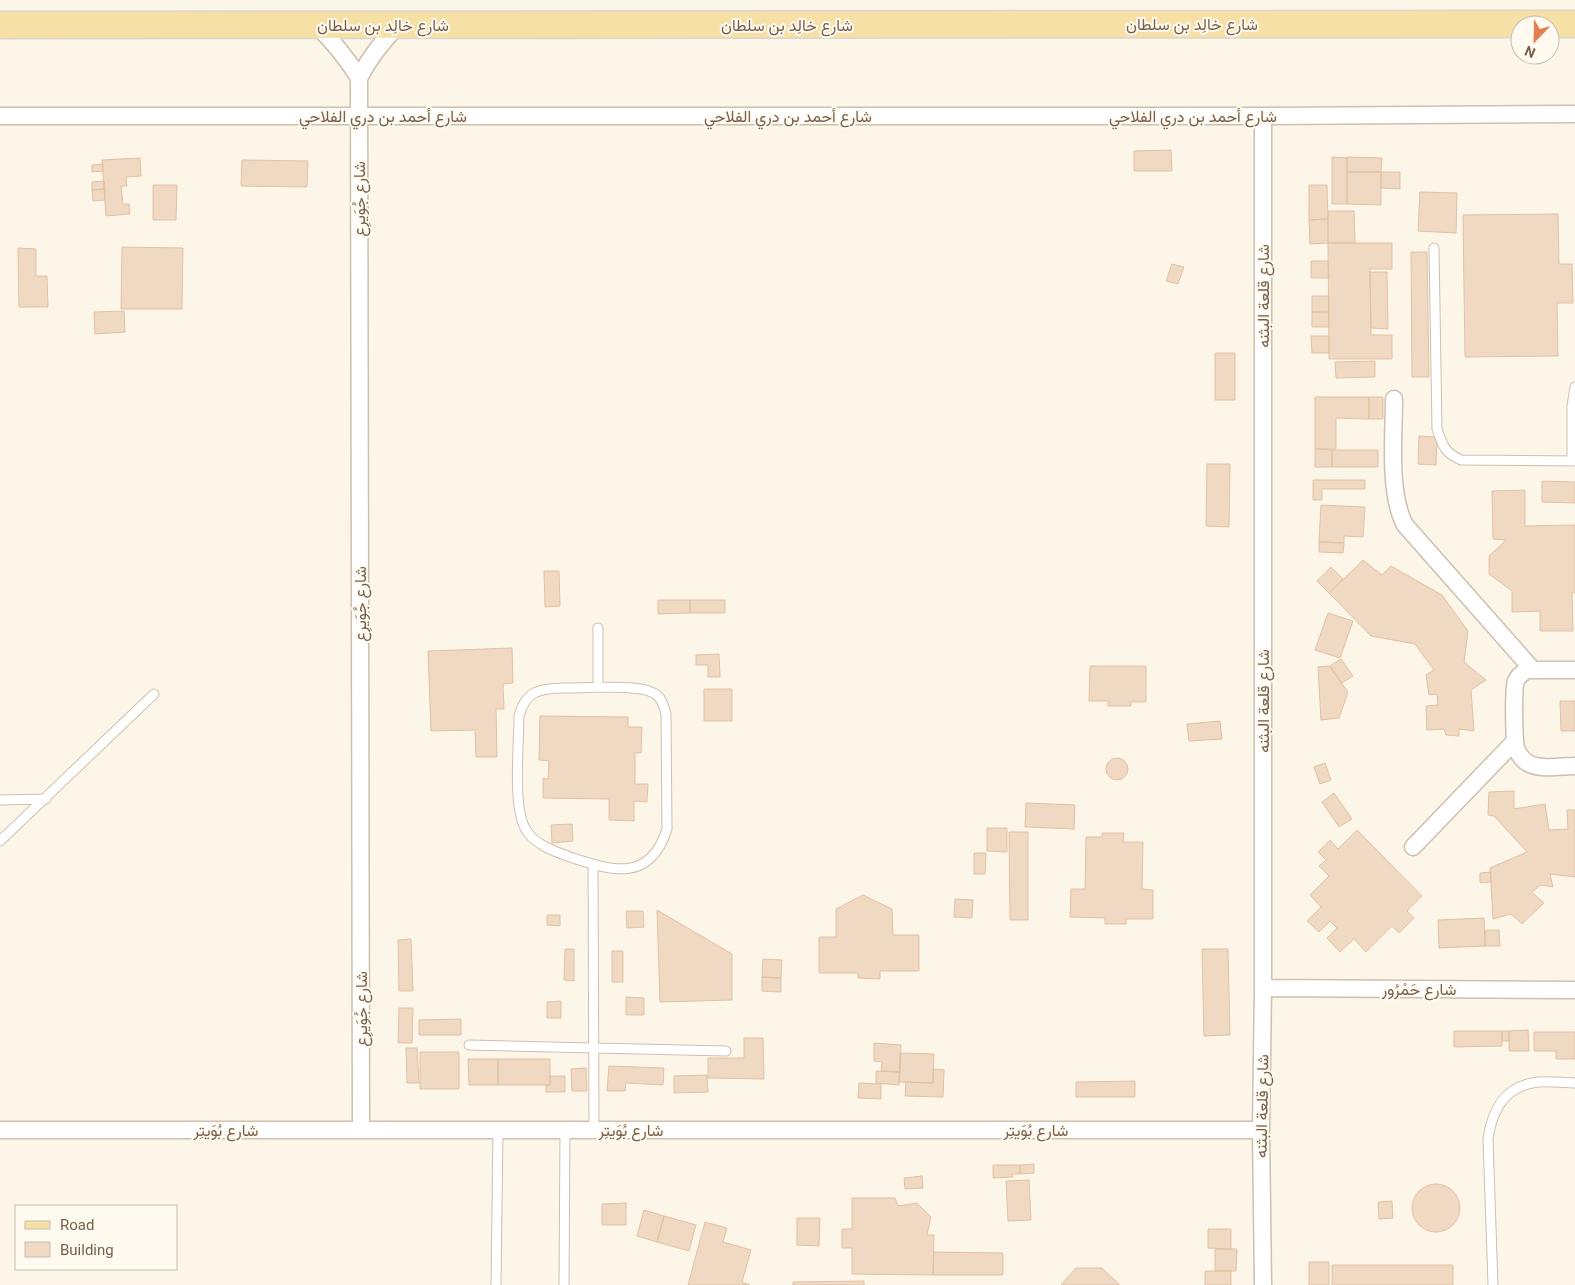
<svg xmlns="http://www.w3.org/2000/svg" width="1575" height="1285" font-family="Roboto,Vazirmatn,sans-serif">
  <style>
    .building { fill: #f0d9c2; stroke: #e2c1a2 }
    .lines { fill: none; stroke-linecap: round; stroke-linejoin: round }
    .service-casing { stroke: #cebfaf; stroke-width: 11 }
    .minor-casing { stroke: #cebfaf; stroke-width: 19 }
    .primary-casing { stroke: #dbd5d1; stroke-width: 29 }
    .service { stroke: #fff; stroke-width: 9 }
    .minor { stroke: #fff; stroke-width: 16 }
    .primary { stroke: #f7e0a5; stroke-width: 26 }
    .labels { text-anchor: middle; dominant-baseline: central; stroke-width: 4; stroke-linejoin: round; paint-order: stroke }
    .street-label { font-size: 16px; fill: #765f4d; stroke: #fefaf0 }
  </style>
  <rect width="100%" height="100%" fill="#fcf6e9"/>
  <!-- building -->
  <path class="building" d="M 1171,150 L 1172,171 L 1134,171 L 1134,151 Z
    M 1332,157 L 1347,158 L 1347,204 L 1332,204 Z
    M 1347,157 L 1382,158 L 1381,172 L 1347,172 Z
    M 140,158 L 141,176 L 126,177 L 127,186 L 121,186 L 123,204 L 129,204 L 130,214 L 106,216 L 102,160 Z
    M 242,160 L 308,161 L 307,187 L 241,186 Z
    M 103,164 L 103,171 L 92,172 L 92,165 Z
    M 1347,172 L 1381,172 L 1381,205 L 1347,204 Z
    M 1381,172 L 1400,172 L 1400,189 L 1381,188 Z
    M 104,181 L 105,189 L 92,190 L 92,182 Z
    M 153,185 L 177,185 L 176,220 L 153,220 Z
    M 1309,185 L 1327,185 L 1328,219 L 1309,220 Z
    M 105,189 L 105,200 L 93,201 L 92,190 Z
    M 1420,192 L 1457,193 L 1456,233 L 1418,231 Z
    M 1328,211 L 1354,211 L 1355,243 L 1328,243 Z
    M 1558,214 L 1559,264 L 1572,264 L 1573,303 L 1557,303 L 1558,356 L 1465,357 L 1463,215 Z
    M 1328,219 L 1328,243 L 1310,244 L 1309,220 Z
    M 1328,243 L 1392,243 L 1392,269 L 1370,269 L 1370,272 L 1371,335 L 1392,335 L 1392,359 L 1329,359 Z
    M 122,247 L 183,248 L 182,309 L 121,309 Z
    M 18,248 L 36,249 L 36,276 L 47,276 L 48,307 L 19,307 Z
    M 1411,252 L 1427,252 L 1429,377 L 1412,377 Z
    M 1311,261 L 1328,261 L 1329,278 L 1311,278 Z
    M 1172,264 L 1184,267 L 1178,284 L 1166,281 Z
    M 1370,272 L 1387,272 L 1388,329 L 1371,328 Z
    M 1312,296 L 1329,296 L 1329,312 L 1312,312 Z
    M 124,311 L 125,332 L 95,334 L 94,312 Z
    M 1312,312 L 1329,312 L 1329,327 L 1312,327 Z
    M 1311,336 L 1329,336 L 1329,353 L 1312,353 Z
    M 1215,353 L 1235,353 L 1235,400 L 1215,400 Z
    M 1375,361 L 1375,377 L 1336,378 L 1335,362 Z
    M 1315,397 L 1369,397 L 1369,419 L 1336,418 L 1336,449 L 1315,449 Z
    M 1369,397 L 1383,397 L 1383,419 L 1369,419 Z
    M 1419,436 L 1437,437 L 1436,465 L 1418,464 Z
    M 1315,449 L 1332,450 L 1332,467 L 1315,467 Z
    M 1332,450 L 1378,450 L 1378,467 L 1332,467 Z
    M 1207,464 L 1230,464 L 1229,527 L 1206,526 Z
    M 1313,480 L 1365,480 L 1365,489 L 1322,489 L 1322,500 L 1313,500 Z
    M 1542,481 L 1575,482 L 1575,503 L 1542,502 Z
    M 1525,490 L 1525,526 L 1575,525 L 1575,593 L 1572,593 L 1573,631 L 1540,631 L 1540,611 L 1512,612 L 1512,591 L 1489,574 L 1489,556 L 1506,540 L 1493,539 L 1492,491 Z
    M 1321,505 L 1365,507 L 1363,537 L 1344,536 L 1344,543 L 1319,542 Z
    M 1319,542 L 1344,543 L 1343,553 L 1319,552 Z
    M 1363,560 L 1382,575 L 1391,566 L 1442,595 L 1468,631 L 1464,662 L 1486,680 L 1471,690 L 1474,731 L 1459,729 L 1459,736 L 1446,735 L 1444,729 L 1427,730 L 1426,706 L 1438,705 L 1437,694 L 1429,695 L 1426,675 L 1434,670 L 1415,644 L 1371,636 L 1329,593 Z
    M 1331,567 L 1343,579 L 1329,593 L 1317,581 Z
    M 544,571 L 559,571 L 560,606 L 545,607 Z
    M 658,600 L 690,600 L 690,613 L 658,614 Z
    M 690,600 L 725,600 L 725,613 L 690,613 Z
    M 1328,613 L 1353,621 L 1340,658 L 1315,650 Z
    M 512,648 L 513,683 L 503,684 L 504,709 L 496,709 L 497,757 L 476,757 L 475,730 L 431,731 L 428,651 Z
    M 719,654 L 720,677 L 708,677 L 708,665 L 696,665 L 696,655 Z
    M 1341,659 L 1353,676 L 1342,683 L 1330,666 Z
    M 1090,666 L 1146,666 L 1146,702 L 1131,702 L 1131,706 L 1108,706 L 1108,701 L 1089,701 Z
    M 1329,666 L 1348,692 L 1339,718 L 1321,720 L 1318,667 Z
    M 704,689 L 732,689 L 732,721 L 704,721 Z
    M 1560,701 L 1575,701 L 1575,731 L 1561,731 Z
    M 540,716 L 628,717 L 628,727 L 642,727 L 641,753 L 635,753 L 635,784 L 648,784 L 647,802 L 634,801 L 634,821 L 609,820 L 609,799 L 543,798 L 543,778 L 548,779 L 549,761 L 539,760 Z
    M 1220,721 L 1222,739 L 1189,741 L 1187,724 Z
    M1106 769a11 11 0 1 1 22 0a11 11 0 1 1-22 0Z
    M 1325,763 L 1331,780 L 1320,784 L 1314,767 Z
    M 1514,791 L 1514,809 L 1545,804 L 1549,830 L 1568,829 L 1567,810 L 1575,810 L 1575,877 L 1550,874 L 1553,887 L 1541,885 L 1532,892 L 1544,903 L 1522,924 L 1511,914 L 1493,919 L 1490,868 L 1527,852 L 1494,816 L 1488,815 L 1489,792 Z
    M 1334,793 L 1352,819 L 1339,827 L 1322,802 Z
    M 1026,803 L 1075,805 L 1074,829 L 1025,827 Z
    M 572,824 L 573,841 L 552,843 L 551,825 Z
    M 987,828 L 1007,828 L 1007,852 L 987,851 Z
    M 1357,830 L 1422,896 L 1407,911 L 1414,918 L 1399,933 L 1392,926 L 1366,952 L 1354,939 L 1340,952 L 1327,938 L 1337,928 L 1330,921 L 1319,932 L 1307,921 L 1321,907 L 1310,895 L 1329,876 L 1319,866 L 1326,860 L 1318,852 L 1330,840 L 1338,849 Z
    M 1009,832 L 1028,832 L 1028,920 L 1010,920 Z
    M 1102,833 L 1124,833 L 1123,842 L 1143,842 L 1142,889 L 1153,890 L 1153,919 L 1126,919 L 1126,924 L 1105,924 L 1105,918 L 1070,917 L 1071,889 L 1085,889 L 1086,837 L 1102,837 Z
    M 974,853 L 986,853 L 985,874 L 974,874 Z
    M 1491,872 L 1491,882 L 1480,883 L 1480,873 Z
    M 863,895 L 892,909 L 893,935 L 919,935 L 919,971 L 880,971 L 880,979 L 858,978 L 858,973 L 819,973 L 819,937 L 836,937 L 836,909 Z
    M 955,899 L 973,900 L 972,918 L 954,917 Z
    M 657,910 L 732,954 L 732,1000 L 660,1002 Z
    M 626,911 L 643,911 L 644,927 L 627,928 Z
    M 547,915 L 560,915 L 560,926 L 547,925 Z
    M 1484,918 L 1485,946 L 1439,948 L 1438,920 Z
    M 1485,930 L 1499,930 L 1500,946 L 1485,946 Z
    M 411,939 L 413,991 L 399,991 L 398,940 Z
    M 565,949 L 574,949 L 574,981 L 564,980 Z
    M 1202,949 L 1228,949 L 1230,1035 L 1204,1036 Z
    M 612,951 L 623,951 L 623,982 L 612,982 Z
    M 763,959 L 782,960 L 781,978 L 762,977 Z
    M 762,977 L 781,978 L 781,992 L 762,991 Z
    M 626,997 L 644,998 L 644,1015 L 626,1015 Z
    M 561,1001 L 561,1018 L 547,1018 L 547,1002 Z
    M 399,1008 L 413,1008 L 412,1043 L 398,1043 Z
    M 461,1019 L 461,1035 L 419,1035 L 419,1020 Z
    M 1528,1030 L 1529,1051 L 1509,1051 L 1509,1031 Z
    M 1454,1031 L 1502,1031 L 1502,1046 L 1454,1047 Z
    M 1502,1031 L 1509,1031 L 1509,1041 L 1502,1041 Z
    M 1534,1032 L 1575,1032 L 1575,1059 L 1556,1059 L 1556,1051 L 1534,1051 Z
    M 744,1038 L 763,1038 L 764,1079 L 708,1078 L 708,1058 L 744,1058 Z
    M 874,1043 L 901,1045 L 900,1072 L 881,1071 L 882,1062 L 874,1061 Z
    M 406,1048 L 417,1048 L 419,1083 L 407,1083 Z
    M 420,1052 L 459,1052 L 459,1089 L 420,1089 Z
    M 900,1053 L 934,1054 L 933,1083 L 899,1082 Z
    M 468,1059 L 498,1059 L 498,1085 L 469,1085 Z
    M 498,1059 L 550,1059 L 550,1085 L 498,1085 Z
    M 609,1066 L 664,1068 L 663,1085 L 626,1083 L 625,1091 L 607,1091 Z
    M 586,1068 L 587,1091 L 572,1091 L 571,1069 Z
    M 933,1069 L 944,1070 L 943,1097 L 905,1096 L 906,1082 L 933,1083 Z
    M 876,1071 L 900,1072 L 899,1085 L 876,1083 Z
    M 707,1075 L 708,1092 L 674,1093 L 674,1076 Z
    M 550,1076 L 565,1076 L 565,1092 L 546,1092 L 546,1085 L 550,1085 Z
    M 1135,1081 L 1135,1097 L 1076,1097 L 1076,1082 Z
    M 859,1083 L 881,1084 L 881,1099 L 858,1098 Z
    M 1034,1164 L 1034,1173 L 1020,1174 L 1020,1165 Z
    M 993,1165 L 1020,1165 L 1020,1174 L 1012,1174 L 1013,1177 L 993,1178 Z
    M 922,1176 L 923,1188 L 905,1189 L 904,1178 Z
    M 1029,1180 L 1031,1220 L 1008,1221 L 1006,1181 Z
    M1412 1208a24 24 0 1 1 48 0a24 24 0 1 1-48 0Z
    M 852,1198 L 895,1198 L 898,1206 L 917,1203 L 931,1217 L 927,1235 L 934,1235 L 933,1275 L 852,1274 L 852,1248 L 842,1248 L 842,1229 L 852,1229 Z
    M 1392,1201 L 1393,1218 L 1379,1219 L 1378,1202 Z
    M 626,1203 L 626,1225 L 602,1225 L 602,1204 Z
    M 644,1210 L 664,1216 L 657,1242 L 637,1236 Z
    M 664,1216 L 696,1225 L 689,1251 L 657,1242 Z
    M 797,1218 L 820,1218 L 819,1246 L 797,1245 Z
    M 705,1222 L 727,1228 L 723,1242 L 751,1250 L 742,1282 L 750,1285 L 688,1285 Z
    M 1208,1229 L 1231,1229 L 1231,1249 L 1208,1248 Z
    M 1215,1249 L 1237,1249 L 1236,1271 L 1215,1271 Z
    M 934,1252 L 1003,1253 L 1003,1275 L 933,1275 Z
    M 1309,1262 L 1329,1262 L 1329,1285 L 1309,1285 Z
    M 1332,1265 L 1453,1265 L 1453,1285 L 1332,1285 Z
    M 1076,1268 L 1102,1268 L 1120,1285 L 1061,1285 Z
    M 1205,1271 L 1231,1271 L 1231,1285 L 1205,1285 Z
    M 864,1281 L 864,1285 L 793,1285 L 793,1282 Z"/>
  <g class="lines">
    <defs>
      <path id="service" d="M 1434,248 L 1437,429 C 1443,446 1444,452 1461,460 L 1575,461
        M 1572,461 L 1572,406 L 1575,387
        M 598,628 L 598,687
        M 598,687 C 614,688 646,685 658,696 C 663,701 664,707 666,714 L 667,829 C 650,883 612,871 570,857 C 553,851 531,843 524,826 C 513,802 519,743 519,716 C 526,691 538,689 562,688 C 574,688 586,688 598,687 Z
        M 0,800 L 46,799
        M 0,841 L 154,694
        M 593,864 L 594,1130
        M 469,1045 L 726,1051
        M 496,1285 L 498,1131
        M 564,1285 L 565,1130
        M 1493,1285 L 1488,1139 C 1492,1109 1506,1085 1539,1082 C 1551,1081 1563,1083 1575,1083"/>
      <path id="minor" d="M 315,24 C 333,41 346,57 359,78
        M 0,116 L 1263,116 L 1575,114
        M 1394,399 C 1394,436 1388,493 1405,525 L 1532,669
        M 1575,670 L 1527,670 C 1522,673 1518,676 1516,681 C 1513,689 1514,739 1516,748 C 1518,753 1521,758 1525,761 C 1537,771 1560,766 1575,766
        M 1413,847 L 1515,741
        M 1263,988 L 1575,990
        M 0,1130 L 1261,1130
        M 361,1130 L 359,78 C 370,57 382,41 399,25
        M 1263,1285 L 1261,1130 L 1263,988 L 1263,116"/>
      <path id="primary" d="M 0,25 L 1575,24"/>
    </defs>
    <!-- service casing -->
    <use href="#service" class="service-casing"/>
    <!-- minor casing -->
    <use href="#minor" class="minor-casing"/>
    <!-- primary casing -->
    <use href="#primary" class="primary-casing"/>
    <!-- service -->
    <use href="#service" class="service"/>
    <!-- minor -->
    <use href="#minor" class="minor"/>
    <!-- primary -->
    <use href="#primary" class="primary"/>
  </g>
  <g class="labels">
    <!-- street labels -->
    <g class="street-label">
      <text x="1192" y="24">شارع خالِد بن سلطان</text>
      <text x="383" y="25">شارع خالِد بن سلطان</text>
      <text x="787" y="25">شارع خالِد بن سلطان</text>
      <text x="383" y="116">شارع أحمد بن دري الفلاحي</text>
      <text x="788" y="116">شارع أحمد بن دري الفلاحي</text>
      <text x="1193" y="116">شارع أحمد بن دري الفلاحي</text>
      <text transform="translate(359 199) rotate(-90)">شارع جُوَيرِع</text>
      <text transform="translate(1263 296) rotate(-90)">شارع قلعة البثنه</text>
      <text transform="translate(360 604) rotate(-90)">شارع جُوَيرِع</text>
      <text transform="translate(1263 701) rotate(-90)">شارع قلعة البثنه</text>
      <text x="1419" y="989">شارع حَمْرُور</text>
      <text transform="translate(361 1009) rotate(-90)">شارع جُوَيرِع</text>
      <text transform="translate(1262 1106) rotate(-89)">شارع قلعة البثنه</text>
      <text x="226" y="1130">شارع بُوَيتِر</text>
      <text x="631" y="1130">شارع بُوَيتِر</text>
      <text x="1036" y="1130">شارع بُوَيتِر</text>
    </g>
  </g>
  <!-- legend -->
  <rect x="15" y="1205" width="162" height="65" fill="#fefaf0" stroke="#c8bcaf"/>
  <rect x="25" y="1221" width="25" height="8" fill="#f7e0a5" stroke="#c8bcaf"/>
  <text x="60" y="1230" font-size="15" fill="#765f4d">Road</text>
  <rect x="25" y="1242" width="25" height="15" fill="#f0d9c2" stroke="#c8bcaf"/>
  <text x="60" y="1255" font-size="15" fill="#765f4d">Building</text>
  <!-- north arrow -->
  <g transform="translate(1535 40) rotate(203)"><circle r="24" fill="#fefaf0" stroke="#c8bcaf"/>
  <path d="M0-4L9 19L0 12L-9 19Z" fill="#e18053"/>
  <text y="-8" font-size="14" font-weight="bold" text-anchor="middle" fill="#765f4d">N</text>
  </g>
</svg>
